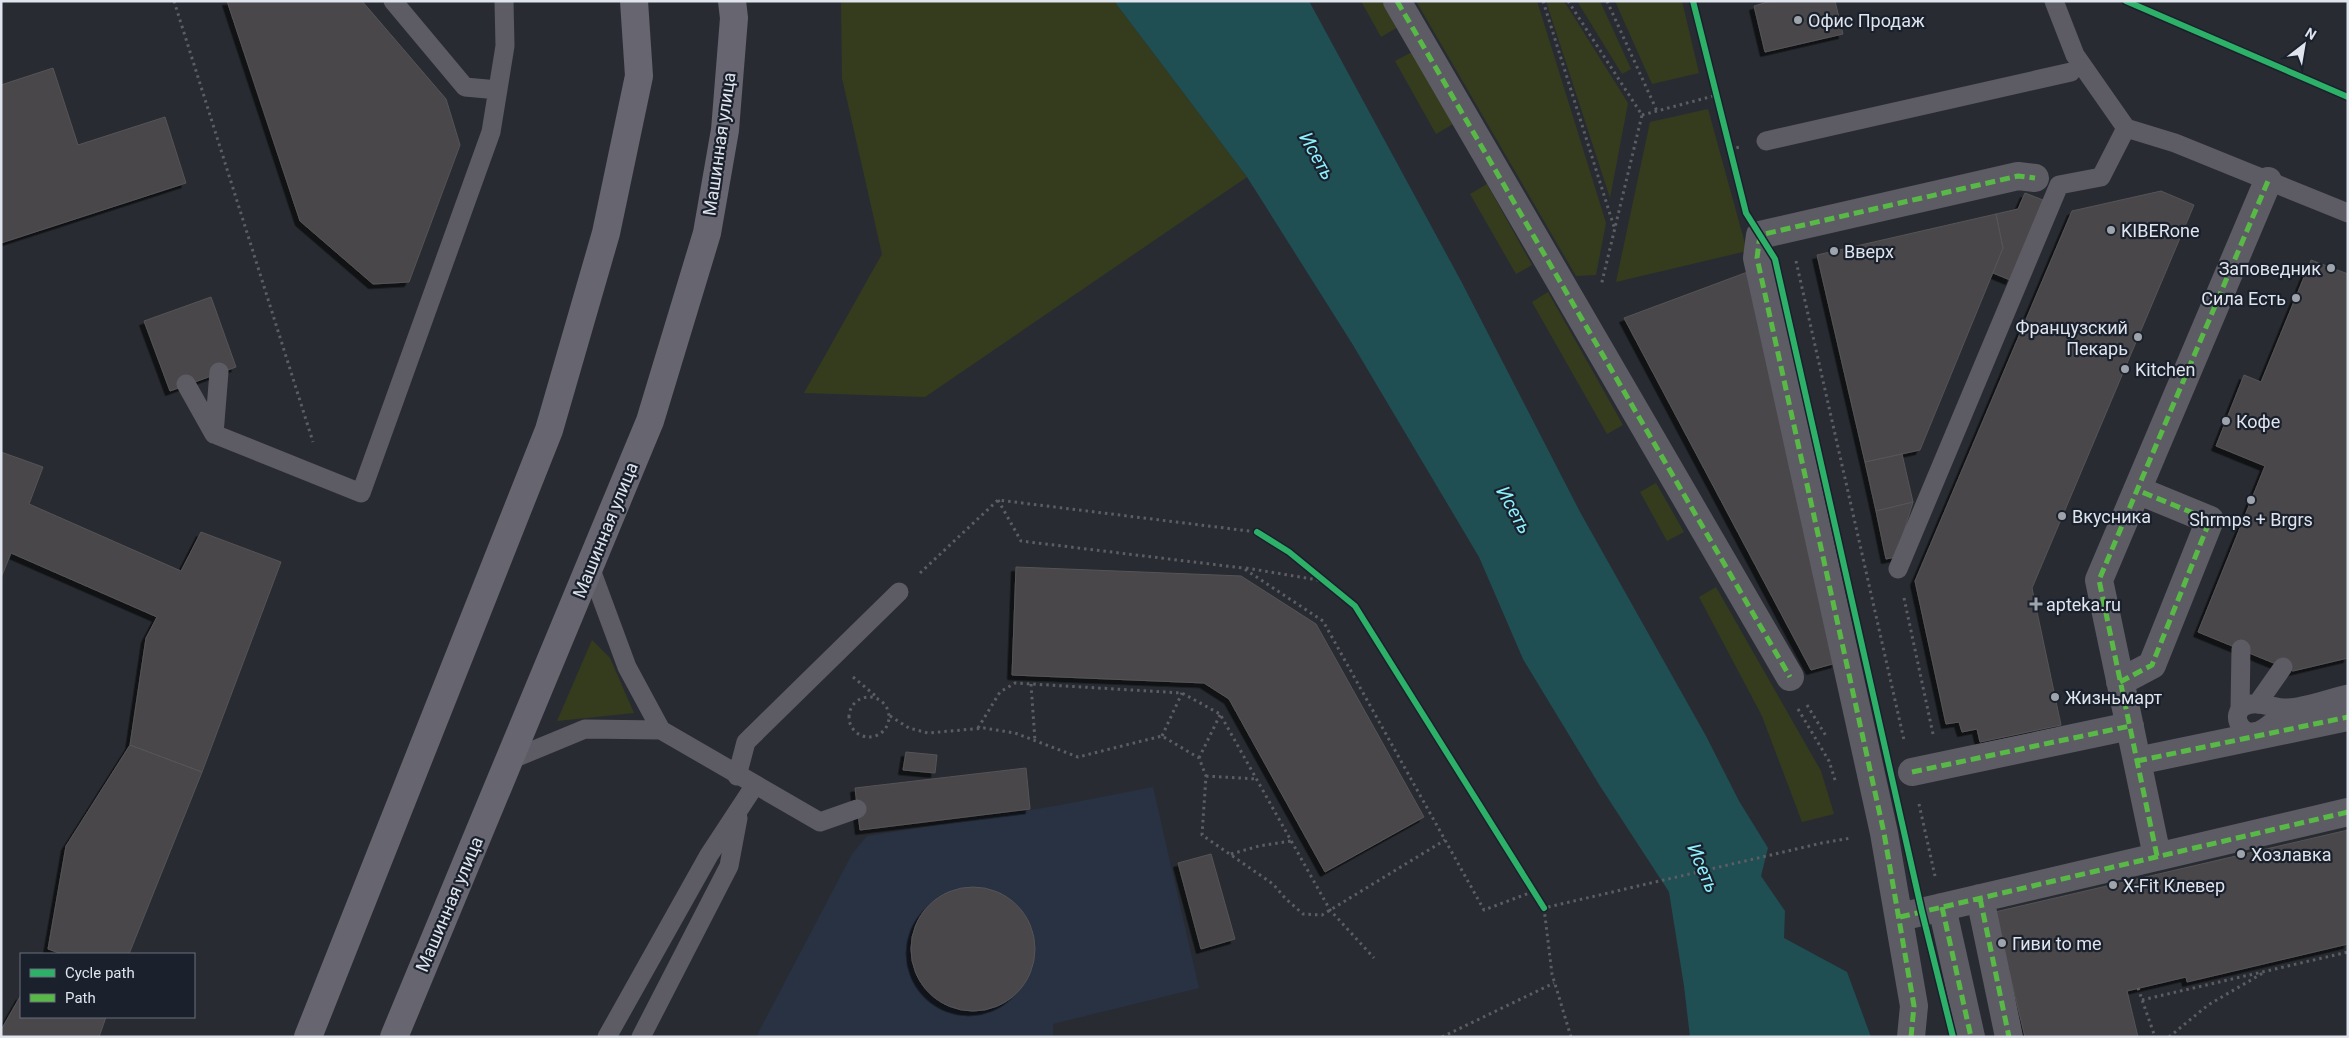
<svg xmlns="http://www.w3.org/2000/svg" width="2349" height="1038" font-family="Roboto,sans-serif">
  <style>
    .built { fill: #283242 }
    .green { fill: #353c1d }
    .water { fill: #1f4e53 }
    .building { fill: #49474a; stroke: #555456; filter: url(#shadow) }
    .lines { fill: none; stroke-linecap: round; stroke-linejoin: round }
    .path { stroke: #5d5d64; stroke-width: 3; stroke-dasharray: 2.5 4; stroke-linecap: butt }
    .lane { stroke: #5d5c65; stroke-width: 19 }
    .street { stroke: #5d5c65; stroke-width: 28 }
    .primary { stroke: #666570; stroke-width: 28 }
    .quiet { stroke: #58b947; stroke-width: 5; stroke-dasharray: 10 5; stroke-linecap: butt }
    .cycleway-casing { stroke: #1a212d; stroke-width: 9 }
    .cycleway { stroke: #2db169; stroke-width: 6 }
    .poi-dot { fill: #9fa4ac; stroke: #1a212d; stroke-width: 2 }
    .labels { text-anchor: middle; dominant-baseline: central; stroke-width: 4.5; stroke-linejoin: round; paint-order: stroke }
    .poi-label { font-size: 18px; fill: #dfe4ed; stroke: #1a212d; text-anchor: start }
    .street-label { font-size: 18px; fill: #dfe4ed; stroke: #1a212d }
    .water-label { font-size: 19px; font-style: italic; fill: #8cf1fd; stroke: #1a212d }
  </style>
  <defs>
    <filter id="shadow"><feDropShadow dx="-4.5" dy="4.5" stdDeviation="0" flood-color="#0009"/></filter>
  </defs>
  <rect width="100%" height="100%" fill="#282c32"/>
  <!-- built -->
  <path class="built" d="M 1153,787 L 1199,988 L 1053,1024 L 1053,1037 L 756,1037 L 852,854 L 867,836 L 1055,806 Z"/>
  <!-- green -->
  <path class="green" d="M 841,1 L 1114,1 L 1247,177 L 925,397 L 804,393 L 882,254 L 842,78 Z
    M 1361,1 L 1383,1 L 1398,27 L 1381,37 Z
    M 1416,1 L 1537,1 L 1606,223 L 1596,275 L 1576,276 Z
    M 1546,1 L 1564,1 L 1628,103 L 1610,198 Z
    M 1577,1 L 1600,1 L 1631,69 L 1622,74 Z
    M 1615,1 L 1682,1 L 1699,73 L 1652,84 Z
    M 1412,52 L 1453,124 L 1436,134 L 1395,61 Z
    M 1708,109 L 1747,251 L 1616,282 L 1650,122 Z
    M 1487,184 L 1532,265 L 1516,274 L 1470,194 Z
    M 1548,292 L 1623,425 L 1607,434 L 1532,302 Z
    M 1656,483 L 1684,532 L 1667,541 L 1640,492 Z
    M 1716,587 L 1821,771 L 1834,814 L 1802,822 L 1762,716 L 1699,597 Z
    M 592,640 L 610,658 L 634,713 L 557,721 Z"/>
  <!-- water -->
  <path class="water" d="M 1114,1 L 1309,1 L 1461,281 L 1580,512 L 1706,736 L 1739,801 L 1768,848 L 1761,876 L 1785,911 L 1784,938 L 1847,972 L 1871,1037 L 1690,1037 L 1684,986 L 1669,892 L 1600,786 L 1523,659 L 1479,557 L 1353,345 L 1247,177 Z"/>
  <!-- building -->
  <path class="building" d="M 227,1 L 362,1 L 446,99 L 460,145 L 409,282 L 373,284 L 300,221 Z
    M 1814,1 L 1835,1 L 1843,34 L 1765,52 L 1754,6 L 1771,1 Z
    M 53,68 L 78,145 L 165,117 L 186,183 L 1,243 L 1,85 Z
    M 2161,191 L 2194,205 L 2032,588 L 2061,725 L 1980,742 L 1977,729 L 1962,732 L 1959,722 L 1946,724 L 1915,581 L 2072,211 Z
    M 2025,193 L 2043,200 L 2010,280 L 1993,273 L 2003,248 L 1996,214 L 2018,209 Z
    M 1996,214 L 2003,248 L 1920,450 L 1865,462 L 1817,255 Z
    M 2311,260 L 2348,274 L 2348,658 L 2293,671 L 2198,632 L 2265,466 L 2216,446 L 2244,375 L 2261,382 Z
    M 1753,270 L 1836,663 L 1811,670 L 1624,318 Z
    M 211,297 L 236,367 L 170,391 L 144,321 Z
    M 1,452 L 43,467 L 29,504 L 181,571 L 201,532 L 281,562 L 202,772 L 130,745 L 146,638 L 157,617 L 11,553 L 1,578 Z
    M 1902,454 L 1913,502 L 1876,511 L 1865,462 Z
    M 1913,502 L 1896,557 L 1886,559 L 1876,511 Z
    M 1016,567 L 1241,576 L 1316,624 L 1424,817 L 1325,872 L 1229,699 L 1204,683 L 1012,675 Z
    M 130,745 L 202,772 L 129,954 L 62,954 L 48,949 L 66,846 Z
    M 906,752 L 937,755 L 935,773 L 903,770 Z
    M 1026,768 L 1030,809 L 860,830 L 855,788 Z
    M 2348,830 L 2348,944 L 2187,982 L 2186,977 L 2127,991 L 2138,1037 L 2025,1037 L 1995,912 Z
    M 1211,854 L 1235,939 L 1201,949 L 1178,863 Z
    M911 949a62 62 0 1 1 124 0a62 62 0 1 1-124 0Z
    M 21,995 L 21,1017 L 106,1017 L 99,1037 L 1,1037 L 1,1030 Z"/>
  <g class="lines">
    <!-- path -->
    <path class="path" d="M 174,1 L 313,442
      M 1543,1 L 1615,230
      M 1568,1 L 1642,115 L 1601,286
      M 1607,1 L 1657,111
      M 1642,115 L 1717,95
      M 1730,149 L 1740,147
      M 1796,261 L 1904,740
      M 998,500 L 1021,541 L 1243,568 L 1323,621 L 1484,910 L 1532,892
      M 1246,568 L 1324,581
      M 920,573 L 998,500 L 1257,532
      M 1904,598 L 1933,734
      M 853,677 L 877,697
      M 1031,684 L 1035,741
      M849 717a20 20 0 1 1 40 0a20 20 0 1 1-40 0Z
      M 1807,705 L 1826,736
      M 1798,709 L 1829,761 L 1836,783
      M 890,716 L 909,728 L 928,733 L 984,728 L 1015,733 L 1078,757 L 1162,736 L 1199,758 L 1206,776 L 1202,835 L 1273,884 L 1285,898 L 1303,914 L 1322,915 L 1445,840
      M 978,728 L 1000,692 L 1015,683 L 1182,693 L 1220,714 L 1330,910 L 1374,958
      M 1162,736 L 1182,693
      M 1199,758 L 1220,715
      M 1206,776 L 1257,779
      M 1919,804 L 1935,876
      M 1231,854 L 1259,846 L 1291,841
      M 2138,988 L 2155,1037
      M 2142,1000 L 2348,952
      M 1442,1037 L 1554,983
      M 1571,1037 L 1552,974 L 1544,908 L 1822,843 L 1851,838
      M 2169,1037 L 2208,1005 L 2263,973"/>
    <!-- lane -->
    <path class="lane" d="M 393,1 L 465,87 L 498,90
      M 2054,1 L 2075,55 L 2126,128 L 2175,143 L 2348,213
      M 1766,141 L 2071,72
      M 186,384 L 214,434 L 361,493 L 491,132 L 505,46 L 504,1
      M 214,434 L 219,372
      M 590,567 L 627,667 L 661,730 L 820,822 L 857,809
      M 1898,569 L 2059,185 L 2101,177 L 2126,128
      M 2257,704 L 2283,667
      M 2288,708 C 2279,715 2265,731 2254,732 C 2240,734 2231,715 2243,707 C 2256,699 2274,709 2288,708 C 2307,707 2329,698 2348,694
      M 2240,709 L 2241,649
      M 510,760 L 585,729 L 661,730
      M 737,776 L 746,742 L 899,592
      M 607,1037 L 709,855 L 755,785
      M 641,1037 L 729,866 L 738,818"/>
    <!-- street -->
    <path class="street" d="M 1397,1 L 1790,677
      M 2120,682 L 2152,665 L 2210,520 L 2137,490
      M 2137,761 L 2348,717
      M 1912,772 L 2130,726
      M 2157,856 L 2099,580 L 2268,181
      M 1980,898 L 2009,1037
      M 1942,907 L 1971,1037
      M 1900,917 L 2348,812
      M 1911,1037 L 1914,1006 L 1884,833 L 1757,258 L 1760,235 L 2018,176 L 2035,178"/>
    <!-- primary -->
    <path class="primary" d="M 308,1037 L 549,430 L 606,233 L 639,76 L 634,1
      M 394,1037 L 650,421 L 707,233 L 725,130 L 734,18 L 732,1"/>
    <!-- quiet -->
    <path class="quiet" d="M 1397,1 L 1790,677
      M 2120,682 L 2152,665 L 2210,520 L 2137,490
      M 2137,761 L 2348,717
      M 1912,772 L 2130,726
      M 2157,856 L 2099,580 L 2268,181
      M 1980,898 L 2009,1037
      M 1942,907 L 1971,1037
      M 1900,917 L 2348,812
      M 1911,1037 L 1914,1006 L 1884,833 L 1757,258 L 1760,235 L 2018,176 L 2035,178"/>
    <defs>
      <path id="cycleway" d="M 1693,1 L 1746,213 L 1775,259 L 1922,912 L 1953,1037
        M 2126,1 L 2348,97
        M 1257,532 L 1289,552 L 1355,606 L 1544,908"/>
    </defs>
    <!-- cycleway casing -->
    <use href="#cycleway" class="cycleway-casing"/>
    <!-- cycleway -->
    <use href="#cycleway" class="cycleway"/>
  </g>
  <!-- markers -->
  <g class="poi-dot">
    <circle cx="1798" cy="20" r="5"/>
    <circle cx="2111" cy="230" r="5"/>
    <circle cx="1834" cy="251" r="5"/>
    <circle cx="2331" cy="268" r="5"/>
    <circle cx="2296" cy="298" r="5"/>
    <circle cx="2138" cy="337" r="5"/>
    <circle cx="2125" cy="369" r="5"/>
    <circle cx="2226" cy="421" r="5"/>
    <circle cx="2251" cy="500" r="5"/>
    <circle cx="2062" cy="516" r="5"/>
    <path d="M2033.5 596.5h5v5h5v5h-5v5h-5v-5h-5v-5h5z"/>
    <circle cx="2055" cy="697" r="5"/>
    <circle cx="2241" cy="854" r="5"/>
    <circle cx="2113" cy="885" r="5"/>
    <circle cx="2002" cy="943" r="5"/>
  </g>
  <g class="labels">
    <!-- poi labels -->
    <g class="poi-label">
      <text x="1808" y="20">Офис Продаж</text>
      <text x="2121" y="230">KIBERone</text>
      <text x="1844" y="251">Вверх</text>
      <text x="2321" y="268" text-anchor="end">Заповедник</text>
      <text x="2286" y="298" text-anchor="end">Сила Есть</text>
      <text x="2128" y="327" text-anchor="end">Французский<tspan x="2128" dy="21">Пекарь</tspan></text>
      <text x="2135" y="369">Kitchen</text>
      <text x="2236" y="421">Кофе</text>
      <text x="2072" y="516">Вкусника</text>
      <text x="2251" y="519" text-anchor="middle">Shrmps + Brgrs</text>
      <text x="2046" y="604">apteka.ru</text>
      <text x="2065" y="697">Жизньмарт</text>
      <text x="2251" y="854">Хозлавка</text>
      <text x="2123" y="885">X-Fit Клевер</text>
      <text x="2012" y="943">Гиви to me</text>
    </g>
    <!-- street labels -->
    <g class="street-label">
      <text transform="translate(719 144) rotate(-82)">Машинная улица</text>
      <text transform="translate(605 530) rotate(-68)">Машинная улица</text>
      <text transform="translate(449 904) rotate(-67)">Машинная улица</text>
    </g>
    <!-- water labels -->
    <g class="water-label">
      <text transform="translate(1317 156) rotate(61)">Исеть</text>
      <text transform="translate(1514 510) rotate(61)">Исеть</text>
      <text transform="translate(1703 868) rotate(67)">Исеть</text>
    </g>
  </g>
  <!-- border -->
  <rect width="2349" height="1038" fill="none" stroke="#dfe4ed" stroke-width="5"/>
  <!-- legend -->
  <rect x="20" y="953" width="175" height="65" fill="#1a212d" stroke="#696f7a"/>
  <rect x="30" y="969" width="25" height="8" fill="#2db169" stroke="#696f7a"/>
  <text x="65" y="978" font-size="15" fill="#dfe4ed">Cycle path</text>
  <rect x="30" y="994" width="25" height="8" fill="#58b947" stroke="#696f7a"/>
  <text x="65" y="1003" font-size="15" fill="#dfe4ed">Path</text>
  <!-- north arrow -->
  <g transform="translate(2304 45) rotate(31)" stroke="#1a212d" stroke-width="4" paint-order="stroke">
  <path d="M0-4L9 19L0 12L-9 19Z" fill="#dfe4ed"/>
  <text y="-8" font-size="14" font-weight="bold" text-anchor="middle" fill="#dfe4ed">N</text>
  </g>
</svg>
